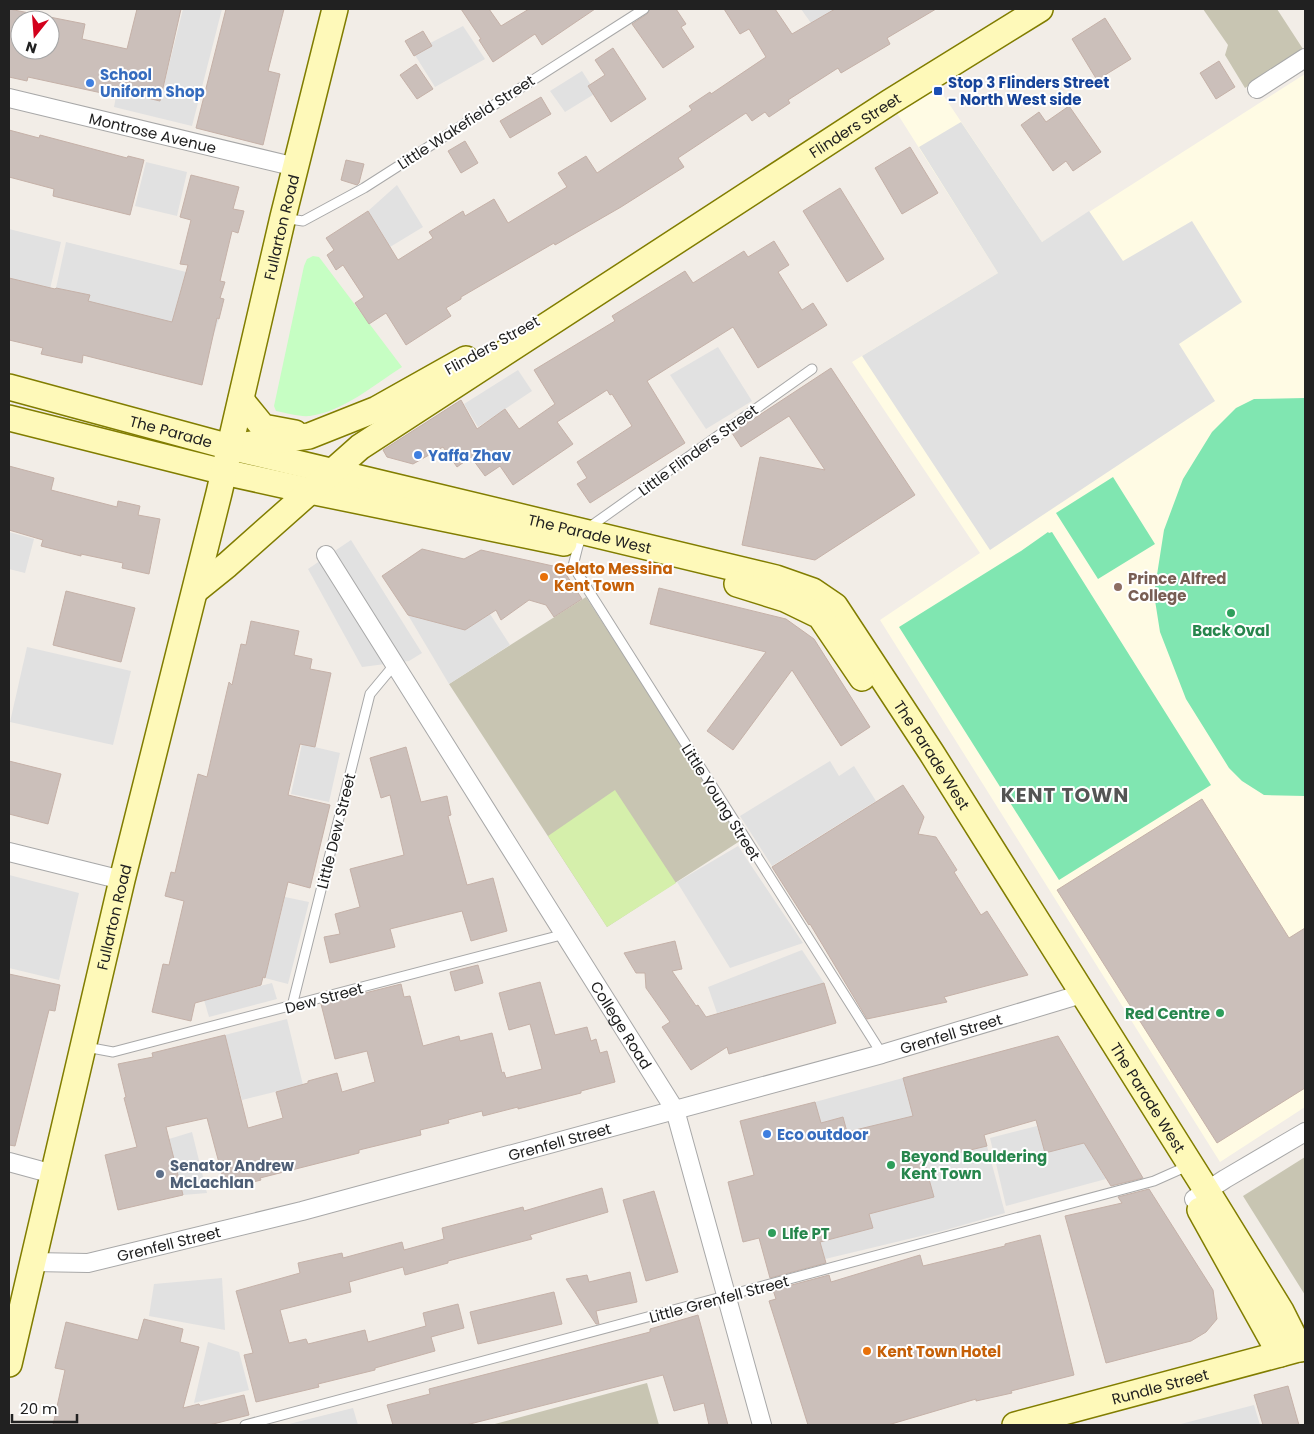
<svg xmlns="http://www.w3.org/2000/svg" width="1314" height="1434" font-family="Poppins,sans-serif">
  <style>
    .education { fill: #fffbe4 }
    .construction { fill: #c8c5b2 }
    .grass { fill: #d5efab }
    .park { fill: #c6fec3 }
    .pitch { fill: #80e6b1 }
    .parking { fill: #e1e1e1 }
    .building { fill: #cbbfba; stroke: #c5b1a8; fill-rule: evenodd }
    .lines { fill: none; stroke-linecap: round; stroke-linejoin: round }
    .lane-casing { stroke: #a8a8a8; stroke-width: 11 }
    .street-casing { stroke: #a8a8a8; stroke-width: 20 }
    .secondary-casing { stroke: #817d00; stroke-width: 28 }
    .lane { stroke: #fff; stroke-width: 9 }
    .street { stroke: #fff; stroke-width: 18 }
    .secondary { stroke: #fef9b9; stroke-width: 25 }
    .shop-dot { fill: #3f7fe0; stroke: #fff; stroke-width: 2 }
    .transit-dot { fill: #1a4fb4; stroke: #fff; stroke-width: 2 }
    .food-dot { fill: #e8710a; stroke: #fff; stroke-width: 2 }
    .education-dot { fill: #8d6e63; stroke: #fff; stroke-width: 2 }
    .leisure-dot { fill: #2e9e5b; stroke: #fff; stroke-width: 2 }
    .service-dot { fill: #5c6f8a; stroke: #fff; stroke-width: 2 }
    .labels { text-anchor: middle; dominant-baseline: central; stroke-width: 4; stroke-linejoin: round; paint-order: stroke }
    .shop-label { font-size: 15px; font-weight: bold; fill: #366cbe; stroke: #fff; text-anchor: start }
    .transit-label { font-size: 15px; font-weight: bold; fill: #164399; stroke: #fff; text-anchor: start }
    .street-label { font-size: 15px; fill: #212121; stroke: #fff }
    .food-label { font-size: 15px; font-weight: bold; fill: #c56008; stroke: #fff; text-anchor: start }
    .education-label { font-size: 15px; font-weight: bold; fill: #785e54; stroke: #fff; text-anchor: start }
    .leisure-label { font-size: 15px; font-weight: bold; fill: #27864d; stroke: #fff; text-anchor: start }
    .service-label { font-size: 15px; font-weight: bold; fill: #4e5e75; stroke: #fff; text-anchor: start }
    .district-label { font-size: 20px; font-weight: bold; letter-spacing: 1px; fill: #545454; stroke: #fff }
  </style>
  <rect width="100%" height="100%" fill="#f2ede7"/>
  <!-- education -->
  <path class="education" d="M 1305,74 L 1305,1107 L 1220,1162 L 880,620 L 980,553 L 852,362 L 998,273 L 890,102 L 931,77 L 1042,242 Z"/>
  <!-- construction -->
  <path class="construction" d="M 1203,9 L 1277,9 L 1303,49 L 1245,88 L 1225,55 L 1228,45 Z
    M 586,597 L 743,839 L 607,927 L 449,684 Z
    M 1305,1157 L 1305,1295 L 1243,1196 Z
    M 647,1383 L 659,1425 L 491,1425 Z"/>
  <!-- grass -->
  <path class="grass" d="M 615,790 L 676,883 L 607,927 L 548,836 Z"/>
  <!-- park -->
  <path class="park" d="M 313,256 L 319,257 L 402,367 C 374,385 344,411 310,416 C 299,417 287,413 276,411 L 274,406 L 304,266 L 307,259 Z"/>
  <!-- pitch -->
  <path class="pitch" d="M 1305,398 L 1305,796 L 1264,795 L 1242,781 L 1229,768 L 1186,699 L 1160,632 L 1154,594 L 1164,530 L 1183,479 L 1212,432 L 1236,408 L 1254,399 Z
    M 1113,477 L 1155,544 L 1098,579 L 1056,513 Z
    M 1048,532 L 1049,533 L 1052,532 L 1211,785 L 1059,880 L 899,627 L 1021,551 Z"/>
  <!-- parking -->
  <path class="parking" d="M 183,9 L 222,9 L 192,126 L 114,107 L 117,91 L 160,101 Z
    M 801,9 L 835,9 L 811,23 Z
    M 463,26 L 485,59 L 435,87 L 413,52 Z
    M 582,71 L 596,93 L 565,112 L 550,91 Z
    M 961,122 L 1042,242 L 1089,211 L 1123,261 L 1192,221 L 1242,302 L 1179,344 L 1215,401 L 990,550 L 862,356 L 998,273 L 919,147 Z
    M 146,162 L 187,172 L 177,216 L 135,206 Z
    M 397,185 L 423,227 L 390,247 L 368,211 Z
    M 9,229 L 61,242 L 50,289 L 9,278 Z
    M 66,242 L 186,272 L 176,307 L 219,319 L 211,343 L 167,332 L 153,317 L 116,308 L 88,304 L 89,295 L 56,288 Z
    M 718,347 L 752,401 L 706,429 L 670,375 Z
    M 518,370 L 532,391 L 478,427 L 464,404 Z
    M 9,532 L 34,539 L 25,573 L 9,569 Z
    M 351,540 L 422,653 L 409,661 L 362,667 L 308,569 Z
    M 490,614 L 510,645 L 449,684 L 408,615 L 465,630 Z
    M 27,647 L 131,671 L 113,745 L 10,722 Z
    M 302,744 L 340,753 L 329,802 L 291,794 Z
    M 830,761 L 839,776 L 854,766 L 876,801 L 772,866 L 740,816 Z
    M 738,846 L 803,943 L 730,968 L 677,882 Z
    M 9,875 L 79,893 L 59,980 L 9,968 Z
    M 285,897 L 309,902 L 288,984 L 265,978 Z
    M 802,950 L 824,983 L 717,1013 L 708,987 Z
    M 272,983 L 277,999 L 209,1017 L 204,1000 Z
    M 287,1019 L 303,1085 L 242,1100 L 225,1035 Z
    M 903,1078 L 913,1116 L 847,1132 L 843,1117 L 821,1123 L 815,1102 Z
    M 1037,1126 L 1045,1153 L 1084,1143 L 1106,1179 L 1006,1206 L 990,1138 Z
    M 192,1132 L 207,1193 L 183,1195 L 169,1139 Z
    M 987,1146 L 1005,1213 L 942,1231 L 825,1259 L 820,1242 L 872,1228 L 869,1214 L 934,1197 L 924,1161 Z
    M 222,1278 L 225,1330 L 149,1316 L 154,1284 Z
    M 208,1342 L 239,1352 L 249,1390 L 194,1403 Z
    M 1254,1405 L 1260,1425 L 1176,1425 L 1177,1425 Z
    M 353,1408 L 358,1425 L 285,1425 Z"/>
  <!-- building -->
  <path class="building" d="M 9,9 L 85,24 L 82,39 L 127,49 L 137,9 L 181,9 L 160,101 L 113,90 L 111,95 L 28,77 L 27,81 L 9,77 ZM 20,20 L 50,20 L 50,50 L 20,50 Z
    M 226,9 L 284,9 L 268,71 L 280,74 L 263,145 L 196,128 Z
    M 461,9 L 489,9 L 501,26 L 529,9 L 595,9 L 542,45 L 535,34 L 493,62 L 479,40 L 481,39 Z
    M 650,9 L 676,9 L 686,24 L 681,27 L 694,47 L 663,68 L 632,24 L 647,14 Z
    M 724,9 L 775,9 L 792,34 L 835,9 L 936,9 L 887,38 L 890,44 L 841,73 L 838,68 L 788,100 L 790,103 L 769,117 L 765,112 L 752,121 L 746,113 L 678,158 L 684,167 L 621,207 L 555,245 L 554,243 L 461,297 L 461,299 L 446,308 L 451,316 L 406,345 L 386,313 L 369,324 L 355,303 L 364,297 L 343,265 L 336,270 L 327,255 L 334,250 L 326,238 L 368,211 L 398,260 L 433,238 L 429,232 L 463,211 L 465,216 L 494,199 L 508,223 L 567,187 L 558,173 L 586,156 L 597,173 L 692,110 L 689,106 L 710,92 L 711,94 L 766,57 L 749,29 L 740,34 Z
    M 1105,18 L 1131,59 L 1097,80 L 1072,39 Z
    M 423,31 L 432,46 L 414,56 L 405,41 Z
    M 613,48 L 646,99 L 611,122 L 588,86 L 605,75 L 595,60 Z
    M 1219,61 L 1235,87 L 1216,99 L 1200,73 Z
    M 416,64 L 433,89 L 417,99 L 400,75 Z
    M 541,97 L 551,114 L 510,138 L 500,121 Z
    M 1069,106 L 1101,152 L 1073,171 L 1066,161 L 1053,171 L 1021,125 L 1039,112 L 1046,122 Z
    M 9,130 L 39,138 L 40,135 L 127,158 L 128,156 L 144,160 L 130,215 L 53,196 L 54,189 L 9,177 Z
    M 465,141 L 478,163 L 461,173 L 448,151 Z
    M 910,147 L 938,193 L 902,214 L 875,168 Z
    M 346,160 L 364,164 L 359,183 L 357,185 L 341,180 Z
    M 191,175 L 239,187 L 233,209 L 244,211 L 238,233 L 232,231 L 220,281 L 225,282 L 220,298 L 224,299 L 219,319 L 217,318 L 202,385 L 83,355 L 82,363 L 41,354 L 43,348 L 9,340 L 9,278 L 55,289 L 56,288 L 90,295 L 88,301 L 172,322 L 188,265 L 180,264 L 191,220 L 180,217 Z
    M 840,188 L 884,259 L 847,282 L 803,211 Z
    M 774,241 L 789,265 L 778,272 L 802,310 L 813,303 L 827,325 L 758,368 L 733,327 L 647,381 L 685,443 L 590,503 L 577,484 L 587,478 L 577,462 L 632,426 L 612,394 L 610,395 L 607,390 L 557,422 L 573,444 L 513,485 L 500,466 L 485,476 L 471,457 L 457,467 L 443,447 L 413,464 L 387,457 L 383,450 L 461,400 L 477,429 L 505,409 L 519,429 L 555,404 L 534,370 L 615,321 L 612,316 L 685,271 L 693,283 L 744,251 L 748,257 Z
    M 831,368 L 915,495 L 815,560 L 742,545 L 760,457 L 825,470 L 789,416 L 741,447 L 732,433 Z
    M 9,466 L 54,478 L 51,490 L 117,507 L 118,501 L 140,506 L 138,515 L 160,519 L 149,574 L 122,568 L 123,563 L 81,554 L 81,556 L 41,546 L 43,540 L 9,530 Z
    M 422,549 L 464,559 L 481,550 L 562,568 L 582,599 L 554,617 L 546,605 L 529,600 L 501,620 L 496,610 L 465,630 L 408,615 L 382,576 Z
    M 659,588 L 786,619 L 814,639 L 870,727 L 841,746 L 792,670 L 733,750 L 707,731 L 766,652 L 650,624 Z
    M 66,591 L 135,608 L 121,662 L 53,645 Z
    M 251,621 L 299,631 L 294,655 L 312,659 L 310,669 L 331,673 L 315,747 L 300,744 L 288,795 L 330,805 L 310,888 L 288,882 L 265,978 L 263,977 L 261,985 L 195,1003 L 191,1021 L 152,1012 L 163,964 L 169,965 L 184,901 L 165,896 L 171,872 L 175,873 L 198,774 L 207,777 L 229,682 L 232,685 L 241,644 L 246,645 Z
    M 406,747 L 421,802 L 447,796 L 451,815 L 448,816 L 467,885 L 493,878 L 507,931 L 471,941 L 462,911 L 390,929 L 395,947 L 330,963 L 324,937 L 340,934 L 335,914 L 360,907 L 350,869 L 404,855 L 390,795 L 381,798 L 370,758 Z
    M 9,761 L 61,774 L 48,824 L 9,814 Z
    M 903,785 L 924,817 L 918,834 L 936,837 L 957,870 L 954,872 L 981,915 L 987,911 L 1028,975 L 944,997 L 947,1002 L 867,1019 L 810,924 L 809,925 L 772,867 Z
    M 1202,799 L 1289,938 L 1305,928 L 1305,1088 L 1217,1143 L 1057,890 Z
    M 675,941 L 682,969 L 672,971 L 696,1006 L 698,1005 L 706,1017 L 824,983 L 836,1023 L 729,1054 L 727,1047 L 691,1070 L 662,1027 L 670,1022 L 646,988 L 645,973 L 636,973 L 624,953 Z
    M 478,965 L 483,983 L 455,991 L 450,972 Z
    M 9,974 L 60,985 L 55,1011 L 49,1010 L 15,1146 L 9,1145 Z
    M 540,982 L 555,1035 L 587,1027 L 591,1041 L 596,1039 L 600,1053 L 607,1051 L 615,1082 L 581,1091 L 581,1093 L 518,1109 L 518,1107 L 483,1116 L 482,1111 L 448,1120 L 449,1123 L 420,1130 L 421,1135 L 359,1150 L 359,1153 L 260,1178 L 261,1180 L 226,1189 L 207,1118 L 166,1127 L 183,1195 L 118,1210 L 105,1155 L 137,1147 L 124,1098 L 126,1097 L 118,1064 L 153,1057 L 152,1053 L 225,1035 L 248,1128 L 283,1118 L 276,1092 L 308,1083 L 308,1081 L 337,1073 L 342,1092 L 375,1082 L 367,1051 L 335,1059 L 321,1004 L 401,984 L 404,997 L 410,996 L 423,1046 L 459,1036 L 460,1041 L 492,1033 L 502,1073 L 504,1072 L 506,1078 L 542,1069 L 530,1024 L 509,1030 L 499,993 Z
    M 1058,1036 L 1143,1178 L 1111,1186 L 1084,1143 L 1045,1153 L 1036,1120 L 984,1135 L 987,1146 L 924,1161 L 934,1197 L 869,1214 L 873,1228 L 820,1242 L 826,1263 L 770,1278 L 759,1238 L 743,1242 L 728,1182 L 754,1175 L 740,1121 L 815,1102 L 821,1123 L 843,1117 L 847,1132 L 913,1116 L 903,1078 Z
    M 602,1188 L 608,1212 L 530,1235 L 532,1239 L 448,1261 L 448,1263 L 405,1275 L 403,1267 L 349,1282 L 351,1292 L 280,1310 L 289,1343 L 306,1339 L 308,1344 L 365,1330 L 368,1342 L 426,1326 L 423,1313 L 458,1304 L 464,1328 L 431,1337 L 435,1351 L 375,1368 L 375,1370 L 318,1384 L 319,1387 L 256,1402 L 244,1355 L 253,1353 L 236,1291 L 300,1273 L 298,1263 L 342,1253 L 343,1258 L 402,1242 L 404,1250 L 444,1239 L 442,1228 L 523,1207 L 524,1211 Z
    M 1149,1189 L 1213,1290 L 1217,1319 L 1206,1332 L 1191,1341 L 1106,1363 L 1065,1216 L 1122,1203 L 1118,1197 Z
    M 654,1191 L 678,1272 L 646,1281 L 623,1200 Z
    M 1040,1235 L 1074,1375 L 1011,1391 L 1012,1393 L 976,1401 L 976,1399 L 888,1425 L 808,1425 L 769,1301 L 776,1299 L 773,1290 L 829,1275 L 831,1282 L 920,1255 L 923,1266 L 1005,1246 L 1005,1244 Z
    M 630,1272 L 637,1302 L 596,1311 L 599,1324 L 596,1324 L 566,1279 L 587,1275 L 589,1282 Z
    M 554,1292 L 562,1324 L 478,1344 L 470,1312 Z
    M 698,1315 L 728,1425 L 709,1425 L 704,1403 L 674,1411 L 663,1375 L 466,1425 L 393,1425 L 387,1405 L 430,1394 L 429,1389 L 650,1332 L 650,1329 Z
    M 144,1319 L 183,1329 L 180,1342 L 199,1347 L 183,1408 L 199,1404 L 200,1406 L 244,1395 L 249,1415 L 209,1425 L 53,1425 L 65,1370 L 55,1368 L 66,1322 L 138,1340 Z
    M 1288,1386 L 1299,1425 L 1263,1425 L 1254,1395 Z"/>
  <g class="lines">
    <defs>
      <path id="lane" d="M 283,218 L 303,221 L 364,188 L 644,9
        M 812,369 L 584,531 L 578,546 L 573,566 L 882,1054
        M 292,1006 L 370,694 L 395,664
        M 86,1047 L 113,1052 L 565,934
        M 245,1425 L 1154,1181 L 1190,1165"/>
      <g id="street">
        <path d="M 1257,89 L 1305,58"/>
        <path id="s1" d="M 9,98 L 296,167"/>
        <path id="s2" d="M 326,555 L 675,1110 L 762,1425"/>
        <path d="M 9,852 L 122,880"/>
        <path d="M 9,1162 L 53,1174"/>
        <path d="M 1194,1199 L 1225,1179 L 1305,1132"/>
        <path id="s3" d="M 33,1262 L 88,1263 L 302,1211 L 882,1054 L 1082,994"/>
      </g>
      <g id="secondary">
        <path id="s4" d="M 9,387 L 230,447 L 776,578 L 813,591 L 835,606 L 931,752 L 1207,1191 L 1281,1311 L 1300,1349"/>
        <path d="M 241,400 L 263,427 L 295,433"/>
        <path d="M 9,418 L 224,472 L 310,491 L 564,543"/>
        <path d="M 245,445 L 309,436 L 377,409 L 466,359"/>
        <path d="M 737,584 L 785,599 L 820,616 L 862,678"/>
        <path id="s5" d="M 196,590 L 227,565 L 360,447 L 890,102 L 1040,9"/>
        <path d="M 1200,1210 L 1280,1354"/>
        <path id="s6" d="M 9,1364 L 122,880 L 219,493 L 283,217 L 335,9"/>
        <path id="s7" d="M 1015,1425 L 1295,1350"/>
      </g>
    </defs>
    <!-- lane casing -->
    <use href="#lane" class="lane-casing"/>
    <!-- street casing -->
    <use href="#street" class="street-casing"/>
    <!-- secondary casing -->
    <use href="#secondary" class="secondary-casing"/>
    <!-- lane -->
    <use href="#lane" class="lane"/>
    <!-- street -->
    <use href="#street" class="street"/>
    <!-- secondary -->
    <use href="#secondary" class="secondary"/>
  </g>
  <!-- markers -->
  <g class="shop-dot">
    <circle cx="90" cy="83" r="5"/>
    <circle cx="418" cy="455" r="5"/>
    <circle cx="767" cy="1134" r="5"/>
  </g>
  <rect class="transit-dot" x="933" y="86" width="10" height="10" rx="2.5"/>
  <g class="food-dot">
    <circle cx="544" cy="577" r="5"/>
    <circle cx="867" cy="1351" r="5"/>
  </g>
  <circle class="education-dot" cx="1118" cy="587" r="5"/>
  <g class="leisure-dot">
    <circle cx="1231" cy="613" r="5"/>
    <circle cx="1220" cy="1013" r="5"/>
    <circle cx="891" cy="1165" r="5"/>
    <circle cx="772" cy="1233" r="5"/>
  </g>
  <circle class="service-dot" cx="160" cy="1174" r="5"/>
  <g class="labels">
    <!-- shop labels -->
    <g class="shop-label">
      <text x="100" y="74">School<tspan x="100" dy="17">Uniform Shop</tspan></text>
      <text x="428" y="455">Yaffa Zhav</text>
      <text x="777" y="1134">Eco outdoor</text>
    </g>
    <!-- transit labels -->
    <g class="transit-label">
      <text x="948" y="82">Stop 3 Flinders Street<tspan x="948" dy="17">- North West side</tspan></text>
    </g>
    <!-- street labels -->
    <g class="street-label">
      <text transform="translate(466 122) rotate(-33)">Little Wakefield Street</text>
      <text stroke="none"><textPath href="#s5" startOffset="808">Flinders Street</textPath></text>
      <text stroke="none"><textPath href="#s1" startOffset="148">Montrose Avenue</textPath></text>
      <text stroke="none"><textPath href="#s6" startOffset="1169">Fullarton Road</textPath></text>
      <text transform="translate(492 345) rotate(-29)">Flinders Street</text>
      <text stroke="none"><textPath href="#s4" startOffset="168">The Parade</textPath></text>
      <text transform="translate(698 450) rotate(-36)">Little Flinders Street</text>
      <text stroke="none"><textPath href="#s4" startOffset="599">The Parade West</textPath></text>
      <text stroke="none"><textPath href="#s4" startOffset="1034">The Parade West</textPath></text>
      <text transform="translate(721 802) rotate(58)">Little Young Street</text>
      <text transform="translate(336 831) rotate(-76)">Little Dew Street</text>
      <text stroke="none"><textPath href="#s6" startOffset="459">Fullarton Road</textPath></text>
      <text transform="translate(324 998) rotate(-15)">Dew Street</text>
      <text stroke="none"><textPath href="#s2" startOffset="555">College Road</textPath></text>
      <text stroke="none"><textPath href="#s3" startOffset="948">Grenfell Street</textPath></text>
      <text stroke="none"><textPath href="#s4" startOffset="1439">The Parade West</textPath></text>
      <text stroke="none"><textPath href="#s3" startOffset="542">Grenfell Street</textPath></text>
      <text stroke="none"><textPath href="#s3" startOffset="138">Grenfell Street</textPath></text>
      <text transform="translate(719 1299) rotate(-15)">Little Grenfell Street</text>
      <text stroke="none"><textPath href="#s7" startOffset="150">Rundle Street</textPath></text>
    </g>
    <!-- food labels -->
    <g class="food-label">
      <text x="554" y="568">Gelato Messina<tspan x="554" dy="17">Kent Town</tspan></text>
      <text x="877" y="1351">Kent Town Hotel</text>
    </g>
    <!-- education labels -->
    <g class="education-label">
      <text x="1128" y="578">Prince Alfred<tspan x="1128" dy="17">College</tspan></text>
    </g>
    <!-- leisure labels -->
    <g class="leisure-label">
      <text x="1231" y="630" text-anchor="middle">Back Oval</text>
      <text x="1210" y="1013" text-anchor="end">Red Centre</text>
      <text x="901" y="1156">Beyond Bouldering<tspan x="901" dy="17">Kent Town</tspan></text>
      <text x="782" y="1233">LIfe PT</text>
    </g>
    <!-- service labels -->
    <g class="service-label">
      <text x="170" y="1165">Senator Andrew<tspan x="170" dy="17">McLachlan</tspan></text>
    </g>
    <!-- district labels -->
    <g class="district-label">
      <text x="1065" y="795">KENT TOWN</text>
    </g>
  </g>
  <!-- border -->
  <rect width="1314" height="1434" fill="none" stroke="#212121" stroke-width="20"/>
  <!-- north arrow -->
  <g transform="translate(35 35) rotate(197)"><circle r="24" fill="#ffffff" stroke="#a6a6a6"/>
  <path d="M0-4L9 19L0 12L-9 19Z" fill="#d3001c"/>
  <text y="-8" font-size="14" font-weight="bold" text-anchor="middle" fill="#212121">N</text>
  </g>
  <!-- scale -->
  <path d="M12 1414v8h65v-8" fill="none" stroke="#212121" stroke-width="2.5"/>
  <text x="20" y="1414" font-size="15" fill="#212121" stroke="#ffffff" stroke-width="4" paint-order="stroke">20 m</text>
</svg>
